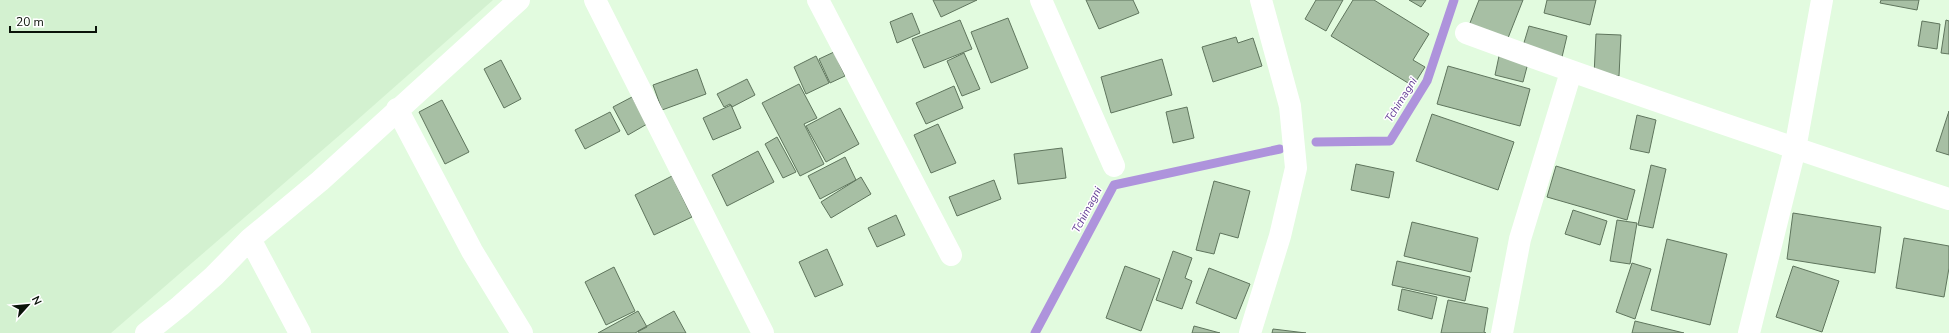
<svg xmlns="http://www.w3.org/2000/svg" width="1949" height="333" font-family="'Nunito Sans',sans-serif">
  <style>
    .built { fill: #d3f1d0 }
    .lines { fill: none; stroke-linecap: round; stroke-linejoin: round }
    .stream { stroke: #ae93dc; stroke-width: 9 }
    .building { fill: #a7bfa4; stroke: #5f755d }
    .street { stroke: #fff; stroke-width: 22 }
    .labels { text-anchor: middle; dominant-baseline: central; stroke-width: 3; stroke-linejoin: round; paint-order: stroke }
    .water-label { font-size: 11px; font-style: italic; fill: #654096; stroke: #fff }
  </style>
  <rect width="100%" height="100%" fill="#e2fbdf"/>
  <!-- built -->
  <path class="built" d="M 0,0 L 493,0 L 356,121 L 111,333 L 0,333 Z"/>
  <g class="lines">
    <!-- stream -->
    <path class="stream" d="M 1316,142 L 1390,141 L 1427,81 L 1454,0
      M 1035,333 L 1114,185 L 1280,149"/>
  </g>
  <!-- building -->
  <path class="building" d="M 933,0 L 977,0 L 941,17 Z
    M 1086,0 L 1133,0 L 1139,13 L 1099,29 Z
    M 1316,0 L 1343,0 L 1326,31 L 1305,19 Z
    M 1353,0 L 1374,0 L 1429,34 L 1413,60 L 1425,67 L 1413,86 L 1331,36 Z
    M 1409,0 L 1426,0 L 1421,7 Z
    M 1479,0 L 1523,0 L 1506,43 L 1468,28 Z
    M 1547,0 L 1596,0 L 1590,25 L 1544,13 Z
    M 1881,0 L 1919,0 L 1917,10 L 1880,3 Z
    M 912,13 L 920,33 L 897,43 L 890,22 Z
    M 1008,18 L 1028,68 L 991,83 L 971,32 Z
    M 960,20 L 972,49 L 924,68 L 912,39 Z
    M 1946,20 L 1949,21 L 1949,54 L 1941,53 Z
    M 1922,21 L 1940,24 L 1937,49 L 1918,46 Z
    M 1529,26 L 1567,36 L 1562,57 L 1523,46 Z
    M 1596,34 L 1621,35 L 1619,76 L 1594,75 Z
    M 1236,37 L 1238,43 L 1253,38 L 1262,66 L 1213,82 L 1202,47 Z
    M 834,52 L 845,76 L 830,83 L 819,59 Z
    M 964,53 L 980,89 L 962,96 L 947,61 Z
    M 816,56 L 829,83 L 806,94 L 794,67 Z
    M 1499,56 L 1528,63 L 1523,82 L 1495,75 Z
    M 1162,59 L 1172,95 L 1111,113 L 1101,77 Z
    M 501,60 L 521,99 L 504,108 L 484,69 Z
    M 1448,66 L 1530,89 L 1520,126 L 1437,104 Z
    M 697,69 L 706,94 L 662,110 L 653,85 Z
    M 747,79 L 755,95 L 732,107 L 730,104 L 724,107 L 717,94 Z
    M 799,84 L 817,118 L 804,124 L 824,164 L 800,176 L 762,103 Z
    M 954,86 L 963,108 L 926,124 L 916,103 Z
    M 632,97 L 647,124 L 628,135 L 613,107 Z
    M 442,100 L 469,152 L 445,164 L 419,112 Z
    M 731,105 L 741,128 L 713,140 L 703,118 Z
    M 1187,107 L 1194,138 L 1173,143 L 1166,112 Z
    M 840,108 L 859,144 L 826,162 L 806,126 Z
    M 1949,111 L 1949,155 L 1936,151 Z
    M 610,112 L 620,131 L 585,149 L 575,130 Z
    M 1432,114 L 1514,142 L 1498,190 L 1416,161 Z
    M 1637,115 L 1656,120 L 1649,153 L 1630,149 Z
    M 938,124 L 956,163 L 931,173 L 914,135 Z
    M 777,137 L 796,172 L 783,178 L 765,144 Z
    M 1062,148 L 1066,178 L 1018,184 L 1014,154 Z
    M 758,151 L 774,182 L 727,206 L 712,175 Z
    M 845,157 L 856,180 L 820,199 L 808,176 Z
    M 1356,164 L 1394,172 L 1389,198 L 1351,190 Z
    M 1651,165 L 1666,169 L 1653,228 L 1638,225 Z
    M 1556,166 L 1635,190 L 1627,220 L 1547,197 Z
    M 672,176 L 692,217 L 654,235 L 635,195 Z
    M 861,177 L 871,194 L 831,218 L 821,202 Z
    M 994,180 L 1001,199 L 957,216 L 949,197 Z
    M 1214,181 L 1250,191 L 1238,238 L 1220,233 L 1214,254 L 1196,250 Z
    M 1573,210 L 1607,221 L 1600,245 L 1565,234 Z
    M 1793,213 L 1881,227 L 1875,273 L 1787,259 Z
    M 896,215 L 905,235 L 877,247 L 868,228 Z
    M 1617,220 L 1637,223 L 1630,264 L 1610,261 Z
    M 1412,222 L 1478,238 L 1471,272 L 1404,256 Z
    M 1904,238 L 1949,246 L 1949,268 L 1944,297 L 1896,288 Z
    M 1667,239 L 1727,254 L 1710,325 L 1651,310 Z
    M 827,249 L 843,285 L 815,297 L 799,262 Z
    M 1173,251 L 1192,258 L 1185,278 L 1192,281 L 1182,309 L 1156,300 Z
    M 1397,261 L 1470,277 L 1465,301 L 1392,285 Z
    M 1632,263 L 1651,269 L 1635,319 L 1616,312 Z
    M 1125,266 L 1160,279 L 1141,331 L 1106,318 Z
    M 1793,266 L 1839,281 L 1822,332 L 1776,317 Z
    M 614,267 L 635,311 L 606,325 L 585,282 Z
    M 1209,268 L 1250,284 L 1236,319 L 1196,303 Z
    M 1402,289 L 1437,297 L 1432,319 L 1398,310 Z
    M 1448,300 L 1488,308 L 1484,332 L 1486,333 L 1441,333 Z
    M 638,311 L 647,327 L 635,333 L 598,333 Z
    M 674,311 L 686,333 L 639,333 L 638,331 Z
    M 1635,321 L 1684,333 L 1632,333 Z
    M 1194,326 L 1220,333 L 1192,333 Z
    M 1273,329 L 1306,333 L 1272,333 Z"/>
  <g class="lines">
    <!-- street -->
    <path class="street" d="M 595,0 L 763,333
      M 818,0 L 951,255
      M 1041,0 L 1114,166
      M 1466,33 C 1626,92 1787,146 1949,199
      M 397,109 L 472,251 L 522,333
      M 250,239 L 300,333
      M 146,333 L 180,306 L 214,276 L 250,239 L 320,181 L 519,0
      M 1250,333 L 1280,236 L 1296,168 L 1290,106 L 1261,0
      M 1502,333 L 1520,239 L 1571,72
      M 1749,333 L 1795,149 L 1822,0"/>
  </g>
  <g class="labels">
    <!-- water labels -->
    <g class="water-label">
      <text transform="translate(1401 100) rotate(-58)">Tchimagni</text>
      <text transform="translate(1087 210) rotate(-62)">Tchimagni</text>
    </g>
  </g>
  <!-- north arrow -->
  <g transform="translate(28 305) rotate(63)" stroke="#ffffff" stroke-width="3" paint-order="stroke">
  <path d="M0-3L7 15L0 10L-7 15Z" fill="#0a1309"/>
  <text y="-6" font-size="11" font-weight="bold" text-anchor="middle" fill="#0a1309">N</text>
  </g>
  <!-- scale -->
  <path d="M10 26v6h86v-6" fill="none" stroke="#0a1309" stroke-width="2"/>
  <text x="16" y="26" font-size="12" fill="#0a1309" stroke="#ffffff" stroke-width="3" paint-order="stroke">20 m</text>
</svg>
